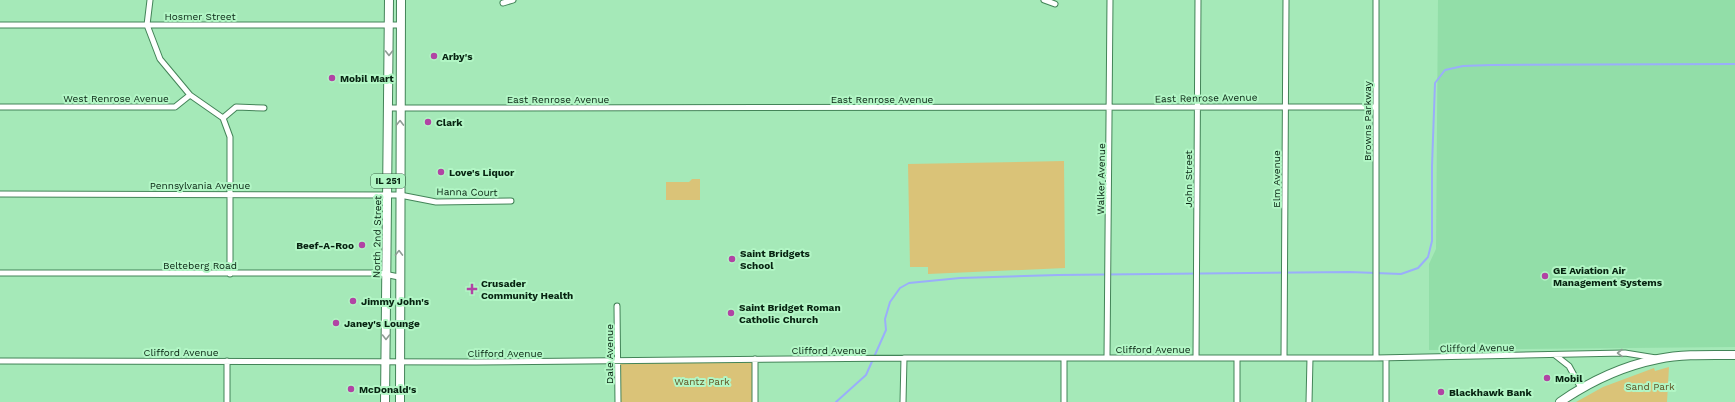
<svg xmlns="http://www.w3.org/2000/svg" width="1735" height="402" font-family="'Work Sans',sans-serif">
  <style>
    .built { fill: #92dea8 }
    .green { fill: #dac378 }
    .lines { fill: none; stroke-linecap: round; stroke-linejoin: round }
    .stream { stroke: #9aaefa; stroke-width: 2 }
    .street-casing { stroke: #438458; stroke-width: 7 }
    .primary-casing { stroke: #438458; stroke-width: 10 }
    .street { stroke: #fff; stroke-width: 5 }
    .primary { stroke: #fff; stroke-width: 8 }
    .oneway { stroke: #8f9c94 }
    .poi-dot { fill: #b144a4; stroke: #b2f6c5; stroke-width: 1.5 }
    .labels { text-anchor: middle; dominant-baseline: central; stroke-width: 4; stroke-linejoin: round; paint-order: stroke }
    .shield { fill: #b2f6c5; stroke: #3a6247; stroke-width: 1 }
    .shield-label { font-size: 9px; font-weight: bold; fill: #072311 }
    .street-label { font-size: 10px; fill: #072311; stroke: #b2f6c5 }
    .poi-label { font-size: 10px; font-weight: bold; fill: #072311; stroke: #b2f6c5; text-anchor: start }
    .park-label { font-size: 10px; fill: #615324; stroke: #b2f6c5 }
  </style>
  <rect width="100%" height="100%" fill="#a5e9b8"/>
  <!-- built -->
  <path class="built" d="M 1438,0 L 1735,0 L 1735,347 L 1429,350 L 1429,264 L 1436,249 Z"/>
  <!-- green -->
  <path class="green" d="M 1064,161 L 1065,268 L 928,274 L 928,267 L 910,267 L 908,164 Z
    M 692,179 L 700,179 L 700,200 L 666,200 L 666,182 L 689,182 Z
    M 755,359 L 754,402 L 618,402 L 619,361 Z
    M 1669,367 L 1667,402 L 1576,402 L 1603,387 L 1654,368 L 1655,371 Z"/>
  <g class="lines">
    <!-- stream -->
    <path class="stream" d="M 836,402 L 866,375 L 886,330 L 885,319 L 890,302 L 900,288 L 909,283 L 960,278 L 1058,275 L 1350,272 L 1401,274 L 1418,268 L 1428,257 L 1432,241 L 1432,166 L 1435,83 L 1445,70 L 1463,66 L 1491,65 L 1735,64"/>
    <defs>
      <path id="street" d="M 150,0 L 147,25 L 160,59 L 190,95
        M 1044,0 L 1055,4
        M 503,3 L 513,0
        M 0,25 L 400,25
        M 0,107 L 175,107 L 190,95 L 223,118 L 236,107 L 264,108
        M 388,108 L 1375,107
        M 223,118 L 230,137 L 230,274
        M 0,194 L 400,195 L 436,202 L 511,201
        M 0,273 L 379,273 L 399,277
        M 617,306 L 618,402
        M 1555,355 L 1569,366 L 1581,388
        M 1064,358 L 1064,402
        M 1107,358 L 1110,0
        M 1196,358 L 1198,0
        M 1284,358 L 1286,0
        M 1376,358 L 1376,0
        M 1386,358 L 1386,402
        M 0,361 L 476,362 L 904,358 L 1376,358 L 1625,353 L 1656,358
        M 227,402 L 227,361
        M 755,402 L 755,359
        M 903,402 L 904,358
        M 1237,402 L 1237,358
        M 1309,402 L 1310,358"/>
      <path id="primary" d="M 385,402 L 389,0
        M 400,402 L 401,0
        M 1560,402 C 1589,382 1623,366 1658,359 C 1683,354 1709,355 1735,355"/>
    </defs>
    <!-- street casing -->
    <use href="#street" class="street-casing"/>
    <!-- primary casing -->
    <use href="#primary" class="primary-casing"/>
    <!-- street -->
    <use href="#street" class="street"/>
    <!-- primary -->
    <use href="#primary" class="primary"/>
  </g>
  <!-- one-way arrows -->
  <defs><path id="oneway-chevron" d="M-2-3.5L2.5 0L-2 3.5" fill="none" stroke-width="1.6" stroke-linecap="round" stroke-linejoin="round"/></defs>
  <g class="oneway">
    <use href="#oneway-chevron" transform="translate(389 53) rotate(90)"/>
    <use href="#oneway-chevron" transform="translate(400 123) rotate(-89)"/>
    <use href="#oneway-chevron" transform="translate(399 253) rotate(-89)"/>
    <use href="#oneway-chevron" transform="translate(386 337) rotate(90)"/>
    <use href="#oneway-chevron" transform="translate(1620 353) rotate(180)"/>
  </g>
  <!-- markers -->
  <g class="poi-dot">
    <circle cx="434" cy="56" r="4"/>
    <circle cx="332" cy="78" r="4"/>
    <circle cx="428" cy="122" r="4"/>
    <circle cx="441" cy="172" r="4"/>
    <circle cx="362" cy="245" r="4"/>
    <circle cx="732" cy="259" r="4"/>
    <circle cx="1545" cy="276" r="4"/>
    <path d="M470 283h4v4h4v4h-4v4h-4v-4h-4v-4h4z"/>
    <circle cx="353" cy="301" r="4"/>
    <circle cx="731" cy="313" r="4"/>
    <circle cx="336" cy="323" r="4"/>
    <circle cx="1547" cy="378" r="4"/>
    <circle cx="351" cy="389" r="4"/>
    <circle cx="1441" cy="392" r="4"/>
  </g>
  <g class="labels">
    <!-- shield labels -->
    <rect class="shield" x="371" y="174" width="34" height="14" rx="3"/>
    <g class="shield-label">
      <text x="388" y="181">IL 251</text>
    </g>
    <!-- street labels -->
    <g class="street-label">
      <text x="200" y="16">Hosmer Street</text>
      <text x="116" y="98">West Renrose Avenue</text>
      <text transform="translate(1206 98) rotate(-1)">East Renrose Avenue</text>
      <text x="558" y="99">East Renrose Avenue</text>
      <text x="882" y="99">East Renrose Avenue</text>
      <text transform="translate(1367 121) rotate(-90)">Browns Parkway</text>
      <text transform="translate(1101 179) rotate(-89)">Walker Avenue</text>
      <text transform="translate(1188 179) rotate(-90)">John Street</text>
      <text transform="translate(1276 179) rotate(-90)">Elm Avenue</text>
      <text x="200" y="185">Pennsylvania Avenue</text>
      <text transform="translate(467 192) rotate(1)">Hanna Court</text>
      <text transform="translate(377 237) rotate(-89)">North 2nd Street</text>
      <text x="200" y="265">Belteberg Road</text>
      <text transform="translate(1477 348) rotate(-1)">Clifford Avenue</text>
      <text x="1153" y="349">Clifford Avenue</text>
      <text x="829" y="350">Clifford Avenue</text>
      <text x="181" y="352">Clifford Avenue</text>
      <text x="505" y="353">Clifford Avenue</text>
      <text transform="translate(609 354) rotate(-90)">Dale Avenue</text>
    </g>
    <!-- poi labels -->
    <g class="poi-label">
      <text x="442" y="56">Arby's</text>
      <text x="340" y="78">Mobil Mart</text>
      <text x="436" y="122">Clark</text>
      <text x="449" y="172">Love's Liquor</text>
      <text x="354" y="245" text-anchor="end">Beef-A-Roo</text>
      <text x="740" y="253">Saint Bridgets<tspan x="740" dy="12">School</tspan></text>
      <text x="1553" y="270">GE Aviation Air<tspan x="1553" dy="12">Management Systems</tspan></text>
      <text x="481" y="283">Crusader<tspan x="481" dy="12">Community Health</tspan></text>
      <text x="361" y="301">Jimmy John's</text>
      <text x="739" y="307">Saint Bridget Roman<tspan x="739" dy="12">Catholic Church</tspan></text>
      <text x="344" y="323">Janey's Lounge</text>
      <text x="1555" y="378">Mobil</text>
      <text x="359" y="389">McDonald's</text>
      <text x="1449" y="392">Blackhawk Bank</text>
    </g>
    <!-- park labels -->
    <g class="park-label">
      <text x="702" y="381">Wantz Park</text>
      <text x="1650" y="386">Sand Park</text>
    </g>
  </g>
</svg>
